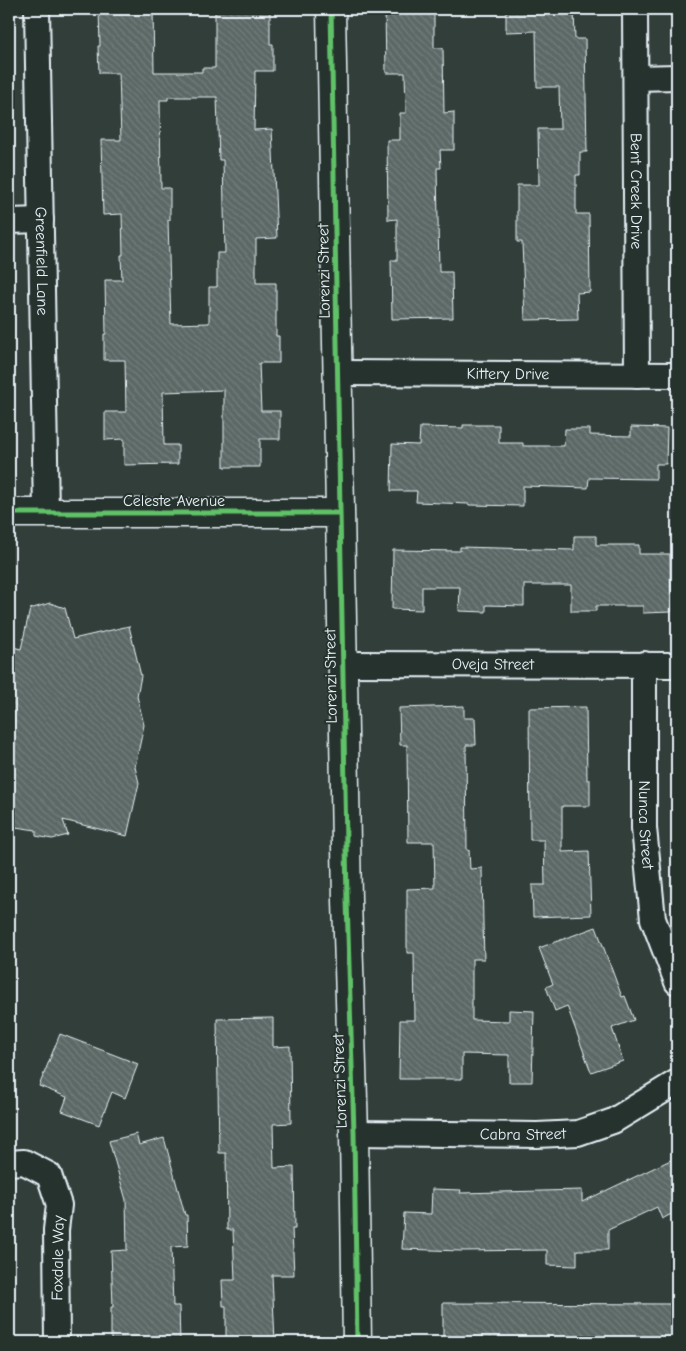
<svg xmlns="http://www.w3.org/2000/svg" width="686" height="1351" font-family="'Comic Neue',sans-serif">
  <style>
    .building { fill: url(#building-back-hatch); stroke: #e8f1f8; fill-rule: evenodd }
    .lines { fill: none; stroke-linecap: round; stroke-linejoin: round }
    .minor-casing { stroke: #e8f1f8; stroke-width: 28 }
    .tertiary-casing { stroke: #e8f1f8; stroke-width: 31 }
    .minor { stroke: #26332d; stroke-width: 24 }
    .tertiary { stroke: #26332d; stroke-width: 28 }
    .cycleway-casing { stroke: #26332d; stroke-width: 8 }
    .cycleway { stroke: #61c268; stroke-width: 5 }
    .labels { text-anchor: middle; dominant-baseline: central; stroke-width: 4; stroke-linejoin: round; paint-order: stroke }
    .street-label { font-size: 16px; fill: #e8f1f8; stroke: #26332d }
  </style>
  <defs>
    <pattern id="building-back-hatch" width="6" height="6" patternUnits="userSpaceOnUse" patternTransform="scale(1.25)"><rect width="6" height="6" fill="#5c6865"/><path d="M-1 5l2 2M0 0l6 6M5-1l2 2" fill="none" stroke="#737e7c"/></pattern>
  </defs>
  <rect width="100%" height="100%" fill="#323e39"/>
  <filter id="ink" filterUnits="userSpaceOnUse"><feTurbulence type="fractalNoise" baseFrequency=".02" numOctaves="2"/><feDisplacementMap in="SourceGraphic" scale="10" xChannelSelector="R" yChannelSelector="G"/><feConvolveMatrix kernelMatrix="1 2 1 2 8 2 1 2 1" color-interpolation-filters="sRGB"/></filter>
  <g filter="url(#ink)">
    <!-- building -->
    <path class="building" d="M 99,9 L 153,9 L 154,72 L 202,72 L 202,68 L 215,68 L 215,9 L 270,9 L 270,44 L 273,44 L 273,71 L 255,71 L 254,130 L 272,129 L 277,238 L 256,239 L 256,283 L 276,283 L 276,336 L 279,336 L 279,363 L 259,363 L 261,411 L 280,411 L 280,439 L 260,439 L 260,467 L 224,467 L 224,390 L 163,392 L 164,445 L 178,445 L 178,464 L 124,465 L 124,439 L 105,440 L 105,412 L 126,412 L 125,360 L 104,360 L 104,334 L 106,334 L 105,280 L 122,280 L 121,255 L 123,255 L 122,214 L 103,215 L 101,140 L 121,140 L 119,73 L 99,73 L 98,46 L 100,46 ZM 168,97 L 217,97 L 219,160 L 223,160 L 225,253 L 217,253 L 217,287 L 209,287 L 209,323 L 171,324 L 168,220 L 170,220 L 170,188 L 161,188 L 160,100 L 168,100 Z
      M 385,9 L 434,9 L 434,48 L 443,48 L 444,113 L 454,112 L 454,150 L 440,150 L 441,168 L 437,168 L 439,272 L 452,272 L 453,318 L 392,319 L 391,260 L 397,260 L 397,219 L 388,220 L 387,140 L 400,140 L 400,113 L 406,113 L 405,73 L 386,73 Z
      M 506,9 L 574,9 L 575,39 L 585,39 L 587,152 L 580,152 L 580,175 L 576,175 L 576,214 L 589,214 L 590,292 L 577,293 L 578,319 L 525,320 L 522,242 L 517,242 L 517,185 L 539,185 L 538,129 L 560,129 L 559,87 L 537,87 L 536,31 L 506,32 Z
      M 463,425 L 499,425 L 499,443 L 523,443 L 523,446 L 564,446 L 565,429 L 590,429 L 590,435 L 631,436 L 631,427 L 667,428 L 666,464 L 656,464 L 656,479 L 589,478 L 588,488 L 523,486 L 523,506 L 469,505 L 469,504 L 416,502 L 417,491 L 391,491 L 392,444 L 419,445 L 420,427 L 463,428 Z
      M 574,536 L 596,536 L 596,545 L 639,545 L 639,554 L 670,554 L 671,612 L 643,613 L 643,606 L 596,606 L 596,611 L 571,611 L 571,585 L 524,585 L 524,606 L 486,605 L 486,612 L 459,611 L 460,587 L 422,587 L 422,610 L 392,609 L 393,550 L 460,551 L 460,547 L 574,550 Z
      M 50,603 L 65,608 L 73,639 L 129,626 L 141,676 L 137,696 L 144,725 L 135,767 L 139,783 L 127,836 L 63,820 L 68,835 L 52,839 L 36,836 L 36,830 L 9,826 L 9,646 L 21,649 L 30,609 Z
      M 464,706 L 464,718 L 475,718 L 476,745 L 466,745 L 467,850 L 469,850 L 470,869 L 482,868 L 483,924 L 484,959 L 472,959 L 472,1020 L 509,1021 L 509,1010 L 534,1011 L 532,1082 L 509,1082 L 509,1055 L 462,1054 L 462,1079 L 399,1079 L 400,1020 L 415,1020 L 414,953 L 407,953 L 407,889 L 435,888 L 434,842 L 408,842 L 407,745 L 400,745 L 399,708 Z
      M 586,707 L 587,780 L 590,780 L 590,806 L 562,806 L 562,852 L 589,851 L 591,915 L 533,917 L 532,885 L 545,885 L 544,840 L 530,840 L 529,708 Z
      M 596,927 L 622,997 L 625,996 L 634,1020 L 612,1028 L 623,1061 L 591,1072 L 567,1006 L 555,1011 L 546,987 L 553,984 L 539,948 Z
      M 273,1018 L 273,1047 L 290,1046 L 291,1123 L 273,1124 L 274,1168 L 294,1167 L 295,1229 L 292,1229 L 294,1275 L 272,1275 L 275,1342 L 226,1342 L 226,1306 L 223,1306 L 222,1280 L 235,1280 L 233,1230 L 227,1230 L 226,1153 L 219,1153 L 217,1019 Z
      M 60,1034 L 138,1064 L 125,1098 L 112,1092 L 99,1125 L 62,1111 L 67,1097 L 39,1086 Z
      M 136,1134 L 139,1145 L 164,1138 L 185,1215 L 187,1215 L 188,1246 L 171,1247 L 173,1306 L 179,1306 L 180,1342 L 111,1341 L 111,1307 L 113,1307 L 111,1251 L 127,1250 L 126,1200 L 109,1141 Z
      M 677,1157 L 677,1211 L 662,1219 L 657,1207 L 608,1230 L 608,1250 L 577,1250 L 577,1266 L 547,1265 L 547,1250 L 461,1251 L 402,1249 L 404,1213 L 431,1214 L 432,1189 L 461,1190 L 460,1193 L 582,1190 L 582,1202 Z
      M 443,1303 L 677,1304 L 677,1342 L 443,1342 Z"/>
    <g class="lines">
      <defs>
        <g id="minor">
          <path id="s1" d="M 37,9 L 46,513"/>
          <path id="s2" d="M 635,9 L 637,375"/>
          <path d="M 636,78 L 677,77"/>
          <path d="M 9,221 L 41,220"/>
          <path id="s3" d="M 338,373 L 677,375"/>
          <path id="s4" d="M 343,664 L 677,665"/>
          <path id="s5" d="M 644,664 L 644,828 L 653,919 L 677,982"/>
          <path id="s6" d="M 354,1133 L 537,1135 L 578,1133 L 613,1121 L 677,1082"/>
          <path d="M 9,1163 L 24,1162 L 49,1175 L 59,1205 L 56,1230 L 57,1342"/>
        </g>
        <path id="tertiary" d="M 331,9 L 347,900 L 354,1133 L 357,1342
          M 9,513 L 340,513"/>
      </defs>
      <!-- minor casing -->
      <use href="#minor" class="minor-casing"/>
      <!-- tertiary casing -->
      <use href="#tertiary" class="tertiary-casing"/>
      <!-- minor -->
      <use href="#minor" class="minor"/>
      <!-- tertiary -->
      <use href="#tertiary" class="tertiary"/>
      <defs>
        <path id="cycleway" d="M 331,9 L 347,900 L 354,1133 L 357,1342
          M 9,513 L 340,513"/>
      </defs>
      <!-- cycleway casing -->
      <use href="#cycleway" class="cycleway-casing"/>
      <!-- cycleway -->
      <use href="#cycleway" class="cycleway"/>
    </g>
  </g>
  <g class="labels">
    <!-- street labels -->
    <g class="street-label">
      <text stroke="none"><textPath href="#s2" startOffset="182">Bent Creek Drive</textPath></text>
      <text stroke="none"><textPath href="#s1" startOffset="252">Greenfield Lane</textPath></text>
      <text transform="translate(324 271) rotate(-91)">Lorenzi Street</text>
      <text stroke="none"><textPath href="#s3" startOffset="170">Kittery Drive</textPath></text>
      <text x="174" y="501">Celeste Avenue</text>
      <text stroke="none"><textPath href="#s4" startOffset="150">Oveja Street</textPath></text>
      <text transform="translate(331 676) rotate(-91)">Lorenzi Street</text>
      <text stroke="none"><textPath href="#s5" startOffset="161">Nunca Street</textPath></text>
      <text transform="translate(340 1081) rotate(-92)">Lorenzi Street</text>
      <text stroke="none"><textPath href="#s6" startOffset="169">Cabra Street</textPath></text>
      <text transform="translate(58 1258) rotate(-89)">Foxdale Way</text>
    </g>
  </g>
  <!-- margin -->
  <rect width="686" height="1351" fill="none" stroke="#26332d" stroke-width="30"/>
  <rect x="15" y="15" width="656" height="1321" fill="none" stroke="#e8f1f8" stroke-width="2" filter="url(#ink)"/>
</svg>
